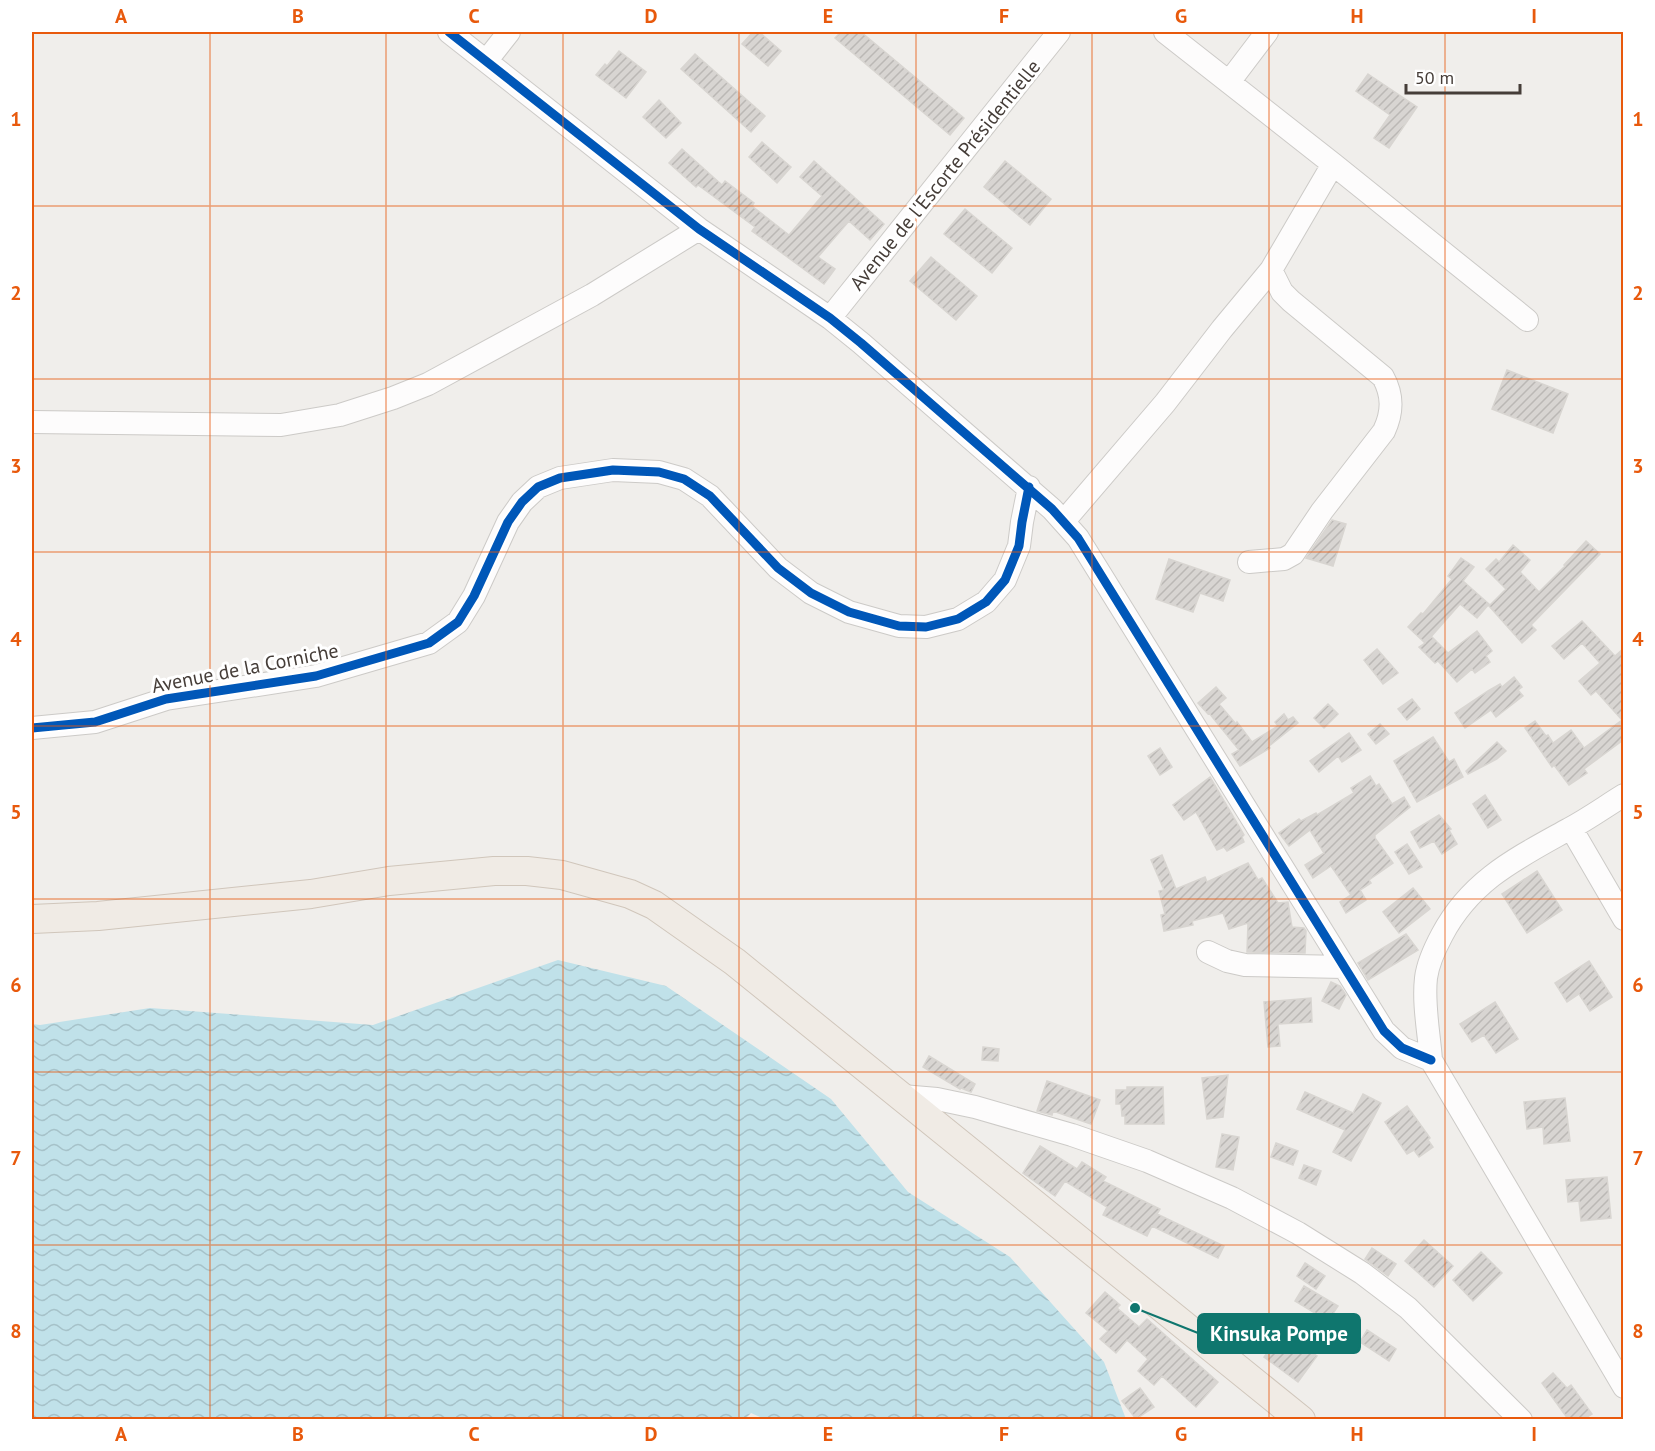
<svg xmlns="http://www.w3.org/2000/svg" width="1655" height="1451" font-family="'PT Sans',sans-serif">
  <style>
    .water { fill: url(#water-waves) }
    .building { fill: url(#building-hatch); stroke: #d8d5d1; stroke-width: 1.5 }
    .lines { fill: none; stroke-linecap: round; stroke-linejoin: round }
    .minor-casing { stroke: #cccac7; stroke-width: 24 }
    .major-casing { stroke: #d0c6bb; stroke-width: 30 }
    .minor { stroke: #fdfcfc; stroke-width: 22 }
    .major { stroke: #f0ebe5; stroke-width: 28 }
    .cycleway-casing { stroke: #fff; stroke-width: 13 }
    .cycleway { stroke: #0057b8; stroke-width: 9 }
    .grid { fill: none; stroke: #e8590c; stroke-width: 1.5; stroke-opacity: 0.55 }
    .labels { text-anchor: middle; dominant-baseline: central; stroke-width: 6; stroke-linejoin: round; paint-order: stroke }
    .street-label { font-size: 20px; fill: #453d38; stroke: #fff }
    .leader { fill: none; stroke: #0f766e; stroke-width: 2 }
    .callout-dot { fill: #0f766e; stroke: #fff; stroke-width: 2 }
    .callout { fill: #0f766e; stroke: #0f766e; stroke-width: 2 }
    .callout-label { font-size: 21px; text-anchor: middle; font-weight: bold; fill: #fff }
    .neatline { fill: none; stroke: #e8590c; stroke-width: 2 }
    .grid-label { font-size: 20px; text-anchor: middle; font-weight: bold; fill: #e8590c }
  </style>
  <defs>
    <pattern id="water-waves" width="16" height="10" patternUnits="userSpaceOnUse" patternTransform="scale(1.5)"><rect width="16" height="10" fill="#c0e1e9"/><path d="M0 5q4-4 8 0t8 0" fill="none" stroke="#a6c2c9"/></pattern>
    <pattern id="building-hatch" width="6" height="6" patternUnits="userSpaceOnUse" patternTransform="scale(1.5)"><rect width="6" height="6" fill="#d8d5d2"/><path d="M-1 1l2-2M0 6l6-6M5 7l2-2" fill="none" stroke="#bbb8b5"/></pattern>
  </defs>
  <rect width="100%" height="100%" fill="#f0eeeb"/>
  <!-- water -->
  <path class="water" d="M 558,960 L 666,986 L 831,1099 L 908,1192 L 1010,1257 L 1104,1362 L 1126,1419 L 767,1420 L 751,1413 L 744,1420 L 32,1419 L 32,1024 L 40,1025 L 150,1008 L 373,1025 Z"/>
  <!-- building -->
  <path class="building" d="M 753,32 L 759,32 L 781,51 L 768,66 L 742,44 Z
    M 841,32 L 861,32 L 964,118 L 950,135 L 835,38 Z
    M 619,51 L 646,72 L 626,98 L 596,75 L 605,64 L 607,66 Z
    M 695,54 L 765,116 L 751,132 L 681,69 Z
    M 1368,74 L 1417,107 L 1389,148 L 1374,138 L 1390,115 L 1356,91 Z
    M 659,100 L 681,123 L 666,138 L 643,117 Z
    M 762,142 L 791,167 L 777,183 L 749,157 Z
    M 682,149 L 722,185 L 725,181 L 754,203 L 752,206 L 789,235 L 822,196 L 800,177 L 814,161 L 884,224 L 870,240 L 849,221 L 818,257 L 835,269 L 824,284 L 752,231 L 755,227 L 698,185 L 696,187 L 669,163 Z
    M 1005,161 L 1051,199 L 1030,225 L 984,187 Z
    M 965,209 L 1012,248 L 992,273 L 944,234 Z
    M 931,257 L 977,296 L 956,320 L 910,281 Z
    M 1507,370 L 1568,394 L 1553,433 L 1492,409 Z
    M 1332,520 L 1346,524 L 1333,566 L 1306,558 Z
    M 1586,541 L 1600,554 L 1531,625 L 1536,630 L 1522,643 L 1489,606 L 1506,589 L 1486,569 L 1496,559 L 1499,562 L 1513,545 L 1530,560 L 1520,572 L 1539,592 L 1565,566 L 1564,565 Z
    M 1461,558 L 1474,567 L 1463,581 L 1489,604 L 1477,618 L 1460,604 L 1429,639 L 1432,637 L 1448,653 L 1477,631 L 1492,651 L 1486,656 L 1490,662 L 1475,673 L 1472,669 L 1457,682 L 1438,661 L 1435,663 L 1419,647 L 1425,643 L 1408,627 L 1421,613 L 1423,614 L 1452,579 L 1448,576 Z
    M 1169,559 L 1230,580 L 1223,601 L 1200,593 L 1193,612 L 1156,599 Z
    M 1582,621 L 1615,656 L 1623,649 L 1623,740 L 1584,769 L 1587,773 L 1569,785 L 1554,765 L 1552,767 L 1525,728 L 1535,721 L 1546,736 L 1548,735 L 1553,743 L 1571,730 L 1584,748 L 1622,720 L 1596,691 L 1591,695 L 1579,681 L 1600,663 L 1582,643 L 1564,659 L 1552,646 Z
    M 1377,649 L 1398,673 L 1383,684 L 1364,660 Z
    M 1514,677 L 1522,687 L 1518,690 L 1523,696 L 1496,717 L 1491,710 L 1465,728 L 1455,713 L 1488,691 L 1500,684 L 1502,687 Z
    M 1216,687 L 1226,698 L 1219,704 L 1236,724 L 1237,722 L 1252,742 L 1278,726 L 1275,722 L 1284,714 L 1288,720 L 1293,717 L 1298,723 L 1269,746 L 1270,748 L 1240,766 L 1232,754 L 1239,750 L 1209,713 L 1208,714 L 1198,703 Z
    M 1412,699 L 1420,709 L 1407,720 L 1398,709 Z
    M 1328,704 L 1338,714 L 1324,728 L 1314,718 Z
    M 1380,724 L 1389,734 L 1376,744 L 1368,734 Z
    M 1349,733 L 1361,750 L 1342,762 L 1338,756 L 1319,772 L 1310,761 Z
    M 1433,737 L 1449,762 L 1454,759 L 1463,777 L 1417,802 L 1394,761 Z
    M 1497,742 L 1506,751 L 1497,759 L 1468,774 L 1466,771 Z
    M 1160,748 L 1172,767 L 1160,775 L 1148,756 Z
    M 1370,776 L 1376,786 L 1379,784 L 1392,804 L 1404,797 L 1410,807 L 1375,835 L 1375,838 L 1393,863 L 1369,880 L 1371,883 L 1360,890 L 1366,900 L 1346,913 L 1340,902 L 1351,895 L 1331,866 L 1313,878 L 1305,865 L 1324,853 L 1310,830 L 1289,846 L 1279,833 L 1299,819 L 1301,821 L 1316,813 L 1317,815 L 1354,793 L 1351,788 Z
    M 1210,777 L 1244,835 L 1242,837 L 1244,842 L 1227,851 L 1224,847 L 1217,850 L 1196,812 L 1184,820 L 1173,805 Z
    M 1485,795 L 1501,820 L 1488,828 L 1473,804 Z
    M 1439,815 L 1451,829 L 1449,830 L 1457,844 L 1442,854 L 1434,841 L 1420,848 L 1411,832 Z
    M 1407,844 L 1422,867 L 1409,874 L 1395,852 Z
    M 1162,855 L 1176,889 L 1205,877 L 1207,882 L 1248,863 L 1258,880 L 1262,878 L 1278,903 L 1288,902 L 1292,927 L 1304,928 L 1306,931 L 1305,953 L 1247,952 L 1248,923 L 1229,929 L 1223,913 L 1192,921 L 1193,925 L 1164,931 L 1161,915 L 1165,914 L 1159,891 L 1164,890 L 1151,860 Z
    M 1537,871 L 1562,910 L 1527,933 L 1502,894 Z
    M 1413,888 L 1430,909 L 1399,933 L 1383,912 Z
    M 1406,934 L 1418,950 L 1368,980 L 1358,963 Z
    M 1589,961 L 1612,997 L 1590,1011 L 1579,994 L 1567,1002 L 1555,983 Z
    M 1331,982 L 1340,986 L 1346,995 L 1339,1009 L 1322,1001 Z
    M 1311,998 L 1312,1022 L 1278,1024 L 1280,1046 L 1268,1047 L 1264,1002 Z
    M 1495,1002 L 1518,1039 L 1496,1053 L 1484,1035 L 1472,1042 L 1460,1024 Z
    M 983,1047 L 999,1049 L 998,1061 L 982,1060 Z
    M 929,1056 L 975,1084 L 971,1092 L 961,1088 L 960,1089 L 923,1067 Z
    M 1228,1075 L 1223,1117 L 1207,1119 L 1202,1078 Z
    M 1047,1081 L 1100,1100 L 1091,1124 L 1053,1111 L 1052,1115 L 1037,1111 Z
    M 1127,1087 L 1163,1087 L 1164,1124 L 1125,1124 L 1125,1116 L 1122,1116 L 1121,1104 L 1116,1104 L 1116,1090 L 1127,1090 Z
    M 1305,1092 L 1353,1113 L 1363,1094 L 1381,1103 L 1351,1161 L 1333,1152 L 1345,1130 L 1297,1109 Z
    M 1565,1098 L 1570,1141 L 1544,1144 L 1543,1127 L 1527,1129 L 1524,1102 Z
    M 1407,1106 L 1430,1138 L 1428,1140 L 1433,1147 L 1419,1157 L 1414,1150 L 1407,1154 L 1385,1122 Z
    M 1222,1134 L 1239,1137 L 1233,1170 L 1216,1167 Z
    M 1276,1143 L 1298,1151 L 1293,1165 L 1271,1157 Z
    M 1040,1146 L 1077,1169 L 1082,1162 L 1106,1177 L 1103,1181 L 1160,1209 L 1157,1214 L 1224,1246 L 1218,1258 L 1152,1226 L 1147,1236 L 1103,1215 L 1107,1207 L 1065,1181 L 1055,1196 L 1023,1173 Z
    M 1304,1165 L 1321,1171 L 1316,1185 L 1299,1178 Z
    M 1607,1177 L 1611,1218 L 1581,1221 L 1579,1201 L 1568,1202 L 1566,1180 Z
    M 1424,1240 L 1453,1266 L 1434,1287 L 1405,1261 Z
    M 1372,1248 L 1396,1264 L 1388,1276 L 1365,1259 Z
    M 1481,1252 L 1502,1273 L 1473,1301 L 1453,1280 Z
    M 1305,1263 L 1325,1276 L 1316,1289 L 1297,1276 Z
    M 1304,1286 L 1338,1306 L 1328,1321 L 1295,1301 Z
    M 1105,1292 L 1120,1305 L 1117,1308 L 1139,1327 L 1147,1319 L 1218,1382 L 1196,1407 L 1162,1376 L 1154,1385 L 1138,1371 L 1148,1359 L 1127,1340 L 1116,1353 L 1100,1339 L 1108,1331 L 1086,1313 Z
    M 1367,1330 L 1396,1349 L 1389,1361 L 1360,1342 Z
    M 1286,1334 L 1317,1356 L 1298,1382 L 1264,1357 L 1276,1341 L 1280,1343 Z
    M 1553,1373 L 1567,1388 L 1571,1385 L 1592,1414 L 1584,1419 L 1568,1419 L 1542,1383 Z
    M 1140,1388 L 1154,1407 L 1136,1419 L 1122,1401 Z"/>
  <g class="lines">
    <defs>
      <path id="minor" d="M 449,32 L 699,229 L 830,318 L 861,343 L 1052,509 L 1078,538 L 1384,1031 L 1402,1048 L 1431,1060
        M 1165,32 L 1333,164 L 1527,320
        M 487,60 L 509,32
        M 1229,82 L 1267,32
        M 830,318 L 1059,32
        M 32,422 L 281,425 L 340,415 L 393,398 L 428,384 L 592,295 L 699,229
        M 1064,521 L 1165,403 L 1222,329 L 1271,270 L 1333,164
        M 1249,562 L 1284,559 L 1293,554 L 1322,511 L 1384,431 C 1393,412 1393,395 1383,377 L 1291,301 L 1282,292 L 1271,270
        M 32,728 L 95,722 L 166,699 L 316,676 L 429,643 L 458,622 L 474,596 L 508,522 L 522,502 L 538,487 L 560,478 L 613,470 L 659,472 L 684,479 L 710,496 L 778,568 L 811,593 L 849,612 L 899,626 L 926,627 L 958,619 L 986,602 L 1005,580 L 1019,546 L 1022,522 L 1029,487
        M 1624,795 C 1606,806 1588,819 1569,829 C 1517,858 1471,880 1442,935 C 1435,948 1428,962 1426,978 C 1423,1004 1429,1033 1431,1060 L 1624,1387
        M 1571,828 L 1624,919
        M 1208,952 L 1227,961 L 1245,965 L 1344,967
        M 902,1096 L 937,1099 L 975,1107 L 1072,1135 L 1147,1161 L 1232,1198 L 1298,1233 L 1362,1273 L 1408,1308 L 1521,1420"/>
      <path id="major" d="M 32,919 L 98,916 L 311,894 L 389,881 L 494,871 L 527,871 L 562,875 L 630,894 L 654,905 L 735,962 L 1301,1420"/>
    </defs>
    <!-- minor casing -->
    <use href="#minor" class="minor-casing"/>
    <!-- major casing -->
    <use href="#major" class="major-casing"/>
    <!-- minor -->
    <use href="#minor" class="minor"/>
    <!-- major -->
    <use href="#major" class="major"/>
    <defs>
      <path id="cycleway" d="M 449,32 L 699,229 L 830,318 L 861,343 L 1052,509 L 1078,538 L 1384,1031 L 1402,1048 L 1431,1060
        M 32,728 L 95,722 L 166,699 L 316,676 L 429,643 L 458,622 L 474,596 L 508,522 L 522,502 L 538,487 L 560,478 L 613,470 L 659,472 L 684,479 L 710,496 L 778,568 L 811,593 L 849,612 L 899,626 L 926,627 L 958,619 L 986,602 L 1005,580 L 1019,546 L 1022,522 L 1029,487"/>
    </defs>
    <!-- cycleway casing -->
    <use href="#cycleway" class="cycleway-casing"/>
    <!-- cycleway -->
    <use href="#cycleway" class="cycleway"/>
  </g>
  <!-- grid -->
  <path class="grid" d="M 210,32 L 210,1420M 386,32 L 386,1420M 563,32 L 563,1420M 739,32 L 739,1420M 916,32 L 916,1420M 1092,32 L 1092,1420M 1269,32 L 1269,1420M 1445,32 L 1445,1420M 32,206 L 1624,206M 32,379 L 1624,379M 32,552 L 1624,552M 32,726 L 1624,726M 32,899 L 1624,899M 32,1072 L 1624,1072M 32,1245 L 1624,1245"/>
  <g class="labels">
    <!-- street labels -->
    <g class="street-label">
      <text transform="translate(945 175) rotate(-51)">Avenue de l'Escorte Présidentielle</text>
      <text transform="translate(245 668) rotate(-11)">Avenue de la Corniche</text>
    </g>
  </g>
  <!-- callouts -->
  <path class="leader" d="M1135 1308L1198 1333"/>
  <circle class="callout-dot" cx="1135" cy="1308" r="6"/>
  <rect class="callout" x="1198" y="1314" width="162" height="39" rx="6"/>
  <g class="callout-label">
    <text x="1279" y="1341">Kinsuka Pompe</text>
  </g>
  <!-- border -->
  <rect width="1655" height="1451" fill="none" stroke="#ffffff" stroke-width="66"/>
  <!-- scale -->
  <path d="M1406 84v9h114v-9" fill="none" stroke="#453d38" stroke-width="3"/>
  <text x="1415" y="84" font-size="18" fill="#453d38" stroke="#ffffff" stroke-width="4.5" paint-order="stroke">50 m</text>
  <rect x="33" y="33" width="1589" height="1385" class="neatline"/>
  <g class="grid-label">
    <text x="121" y="23">A</text>
    <text x="298" y="23">B</text>
    <text x="474" y="23">C</text>
    <text x="651" y="23">D</text>
    <text x="828" y="23">E</text>
    <text x="1004" y="23">F</text>
    <text x="1181" y="23">G</text>
    <text x="1357" y="23">H</text>
    <text x="1534" y="23">I</text>
    <text x="16" y="126">1</text>
    <text x="1638" y="126">1</text>
    <text x="16" y="300">2</text>
    <text x="1638" y="300">2</text>
    <text x="16" y="473">3</text>
    <text x="1638" y="473">3</text>
    <text x="16" y="646">4</text>
    <text x="1638" y="646">4</text>
    <text x="16" y="819">5</text>
    <text x="1638" y="819">5</text>
    <text x="16" y="992">6</text>
    <text x="1638" y="992">6</text>
    <text x="16" y="1165">7</text>
    <text x="1638" y="1165">7</text>
    <text x="16" y="1338">8</text>
    <text x="1638" y="1338">8</text>
    <text x="121" y="1441">A</text>
    <text x="298" y="1441">B</text>
    <text x="474" y="1441">C</text>
    <text x="651" y="1441">D</text>
    <text x="828" y="1441">E</text>
    <text x="1004" y="1441">F</text>
    <text x="1181" y="1441">G</text>
    <text x="1357" y="1441">H</text>
    <text x="1534" y="1441">I</text>
  </g>
</svg>
